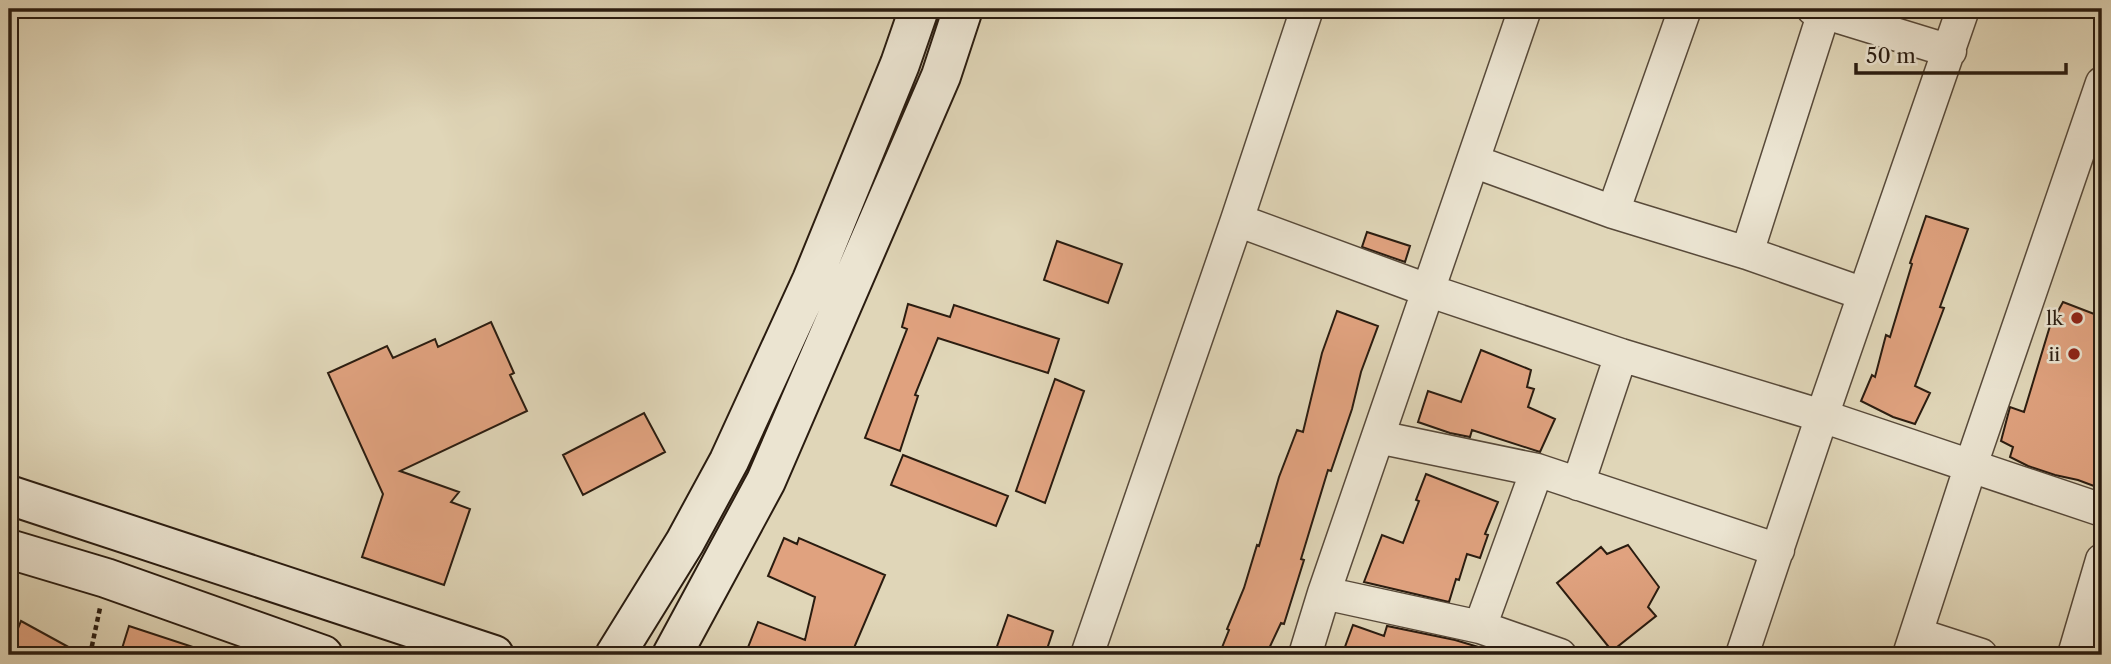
<svg xmlns="http://www.w3.org/2000/svg" width="2111" height="664" font-family="'Libre Caslon Text',serif">
  <style>
    .building { fill: #e0a27f; stroke: #2a1c10; stroke-width: 2 }
    .lines { fill: none; stroke-linecap: round; stroke-linejoin: round }
    .street-casing { stroke: #584a3a; stroke-width: 35 }
    .secondary-casing { stroke: #2a1c10; stroke-width: 42 }
    .path { stroke: #2a1c10; stroke-width: 4.5; stroke-dasharray: 5 3.5; stroke-linecap: butt }
    .street { stroke: #ebe4d1; stroke-width: 32 }
    .secondary { stroke: #ebe4d1; stroke-width: 38 }
    .poi-dot { fill: #8f2418; stroke: #ebe4d1; stroke-width: 2.5 }
    .labels { text-anchor: middle; dominant-baseline: central; stroke-width: 5; stroke-linejoin: round; paint-order: stroke }
    .poi-label { font-size: 19px; fill: #2a1c10; stroke: #ebe4d1; text-anchor: end }
  </style>
  <rect width="100%" height="100%" fill="#e0d6b8"/>
  <filter id="stains"><feTurbulence type="fractalNoise" baseFrequency=".00286" numOctaves="4"/><feColorMatrix values="0 0 0 0 .2 0 0 0 0 .09 0 0 0 0 .02 0 0 0 .5 -.17"/></filter>
  <radialGradient id="worn" r=".72"><stop offset=".6" stop-color="#630" stop-opacity="0"/><stop offset="1" stop-color="#630" stop-opacity=".3"/></radialGradient>
  <!-- building -->
  <path class="building" d="M 1926,216 L 1968,229 L 1940,307 L 1944,308 L 1915,386 L 1930,393 L 1915,424 L 1893,417 L 1861,401 L 1872,375 L 1875,377 L 1886,335 L 1890,337 L 1912,264 L 1910,263 Z
    M 1367,232 L 1410,246 L 1405,262 L 1362,247 Z
    M 1057,241 L 1122,264 L 1108,303 L 1044,280 Z
    M 2063,302 L 2102,317 L 2102,489 L 2078,480 L 2055,475 L 2028,466 L 2010,457 L 2013,447 L 2001,441 L 2010,407 L 2024,412 L 2050,326 Z
    M 908,304 L 950,317 L 954,305 L 1059,339 L 1048,373 L 938,338 L 915,395 L 918,396 L 900,451 L 865,438 L 907,329 L 902,327 Z
    M 1337,311 L 1378,326 L 1361,372 L 1352,409 L 1331,471 L 1328,470 L 1301,559 L 1304,560 L 1284,624 L 1281,623 L 1266,655 L 1219,655 L 1229,630 L 1227,629 L 1244,588 L 1257,545 L 1259,546 L 1279,477 L 1297,430 L 1303,432 L 1322,353 Z
    M 491,322 L 514,373 L 510,375 L 527,411 L 400,471 L 459,492 L 451,502 L 470,509 L 444,585 L 362,557 L 383,494 L 328,373 L 387,346 L 393,358 L 435,339 L 438,347 Z
    M 1481,350 L 1531,370 L 1527,387 L 1534,389 L 1528,407 L 1555,419 L 1540,452 L 1472,430 L 1470,437 L 1450,433 L 1418,422 L 1428,391 L 1461,402 Z
    M 1055,379 L 1084,391 L 1045,503 L 1016,491 Z
    M 644,413 L 665,452 L 583,495 L 563,455 Z
    M 903,455 L 1008,496 L 996,526 L 891,485 Z
    M 1426,474 L 1498,502 L 1485,534 L 1488,535 L 1480,558 L 1467,554 L 1459,580 L 1456,579 L 1449,602 L 1364,582 L 1382,535 L 1403,543 L 1419,501 L 1416,500 Z
    M 784,538 L 797,544 L 799,538 L 885,575 L 851,655 L 745,655 L 758,622 L 805,640 L 815,597 L 768,576 Z
    M 1628,545 L 1659,587 L 1648,607 L 1656,616 L 1612,651 L 1557,583 L 1601,547 L 1607,554 Z
    M 1008,615 L 1053,631 L 1045,655 L 994,655 Z
    M 21,621 L 83,655 L 9,655 L 9,651 Z
    M 1353,625 L 1384,636 L 1387,626 L 1455,640 L 1485,649 L 1484,655 L 1342,655 Z
    M 129,626 L 205,651 L 205,655 L 120,655 Z"/>
  <g class="lines">
    <defs>
      <path id="street" d="M 1813,9 L 1950,51
        M 1473,161 L 1613,212 L 1747,253 L 1864,294
        M 1613,212 L 1685,9
        M 1237,220 L 1427,290 L 1621,355 L 1822,416 L 2102,510
        M 1747,253 L 1824,12
        M 1378,437 L 1537,470 L 1778,550
        M 1578,484 L 1621,355
        M 1324,593 L 1480,627 L 1560,655
        M 1480,627 L 1537,470
        M 1916,634 L 1981,655
        M 1087,655 L 1237,220 L 1307,9
        M 1305,655 L 1324,593 L 1525,9
        M 1742,655 L 1822,416 L 1963,9
        M 1909,655 L 1971,465 L 2102,83
        M 2074,655 L 2102,560"/>
      <path id="secondary" d="M 9,495 L 494,655
        M 9,549 L 106,578 L 323,655
        M 615,655 L 685,542 L 729,461 L 812,280 L 900,64 L 919,9
        M 672,655 L 766,481 L 941,76 L 963,9"/>
    </defs>
    <!-- street casing -->
    <use href="#street" class="street-casing"/>
    <!-- secondary casing -->
    <use href="#secondary" class="secondary-casing"/>
    <!-- path -->
    <path class="path" d="M 90,655 L 100,608"/>
    <!-- street -->
    <use href="#street" class="street"/>
    <!-- secondary -->
    <use href="#secondary" class="secondary"/>
  </g>
  <!-- markers -->
  <g class="poi-dot">
    <circle cx="2077" cy="318" r="7"/>
    <circle cx="2074" cy="354" r="7"/>
  </g>
  <g class="labels">
    <!-- poi labels -->
    <g class="poi-label">
      <text x="2063" y="318">lk</text>
      <text x="2060" y="354">ii</text>
    </g>
  </g>
  <!-- margin -->
  <rect width="2111" height="664" fill="none" stroke="#e0d6b8" stroke-width="35"/>
  <rect x="10" y="10" width="2090" height="643" fill="none" stroke="#2a1c10" stroke-width="3.5"/>
  <rect x="18" y="18" width="2076" height="629" fill="none" stroke="#2a1c10" stroke-width="2"/>
  <!-- scale -->
  <path d="M1856 63v10h210v-10" fill="none" stroke="#2a1c10" stroke-width="3.5"/>
  <text x="1866" y="63" font-size="21" fill="#2a1c10" stroke="#ebe4d1" stroke-width="5" paint-order="stroke">50 m</text>
  <rect width="100%" height="100%" filter="url(#stains)"/>
  <rect width="100%" height="100%" fill="url(#worn)"/>
</svg>
